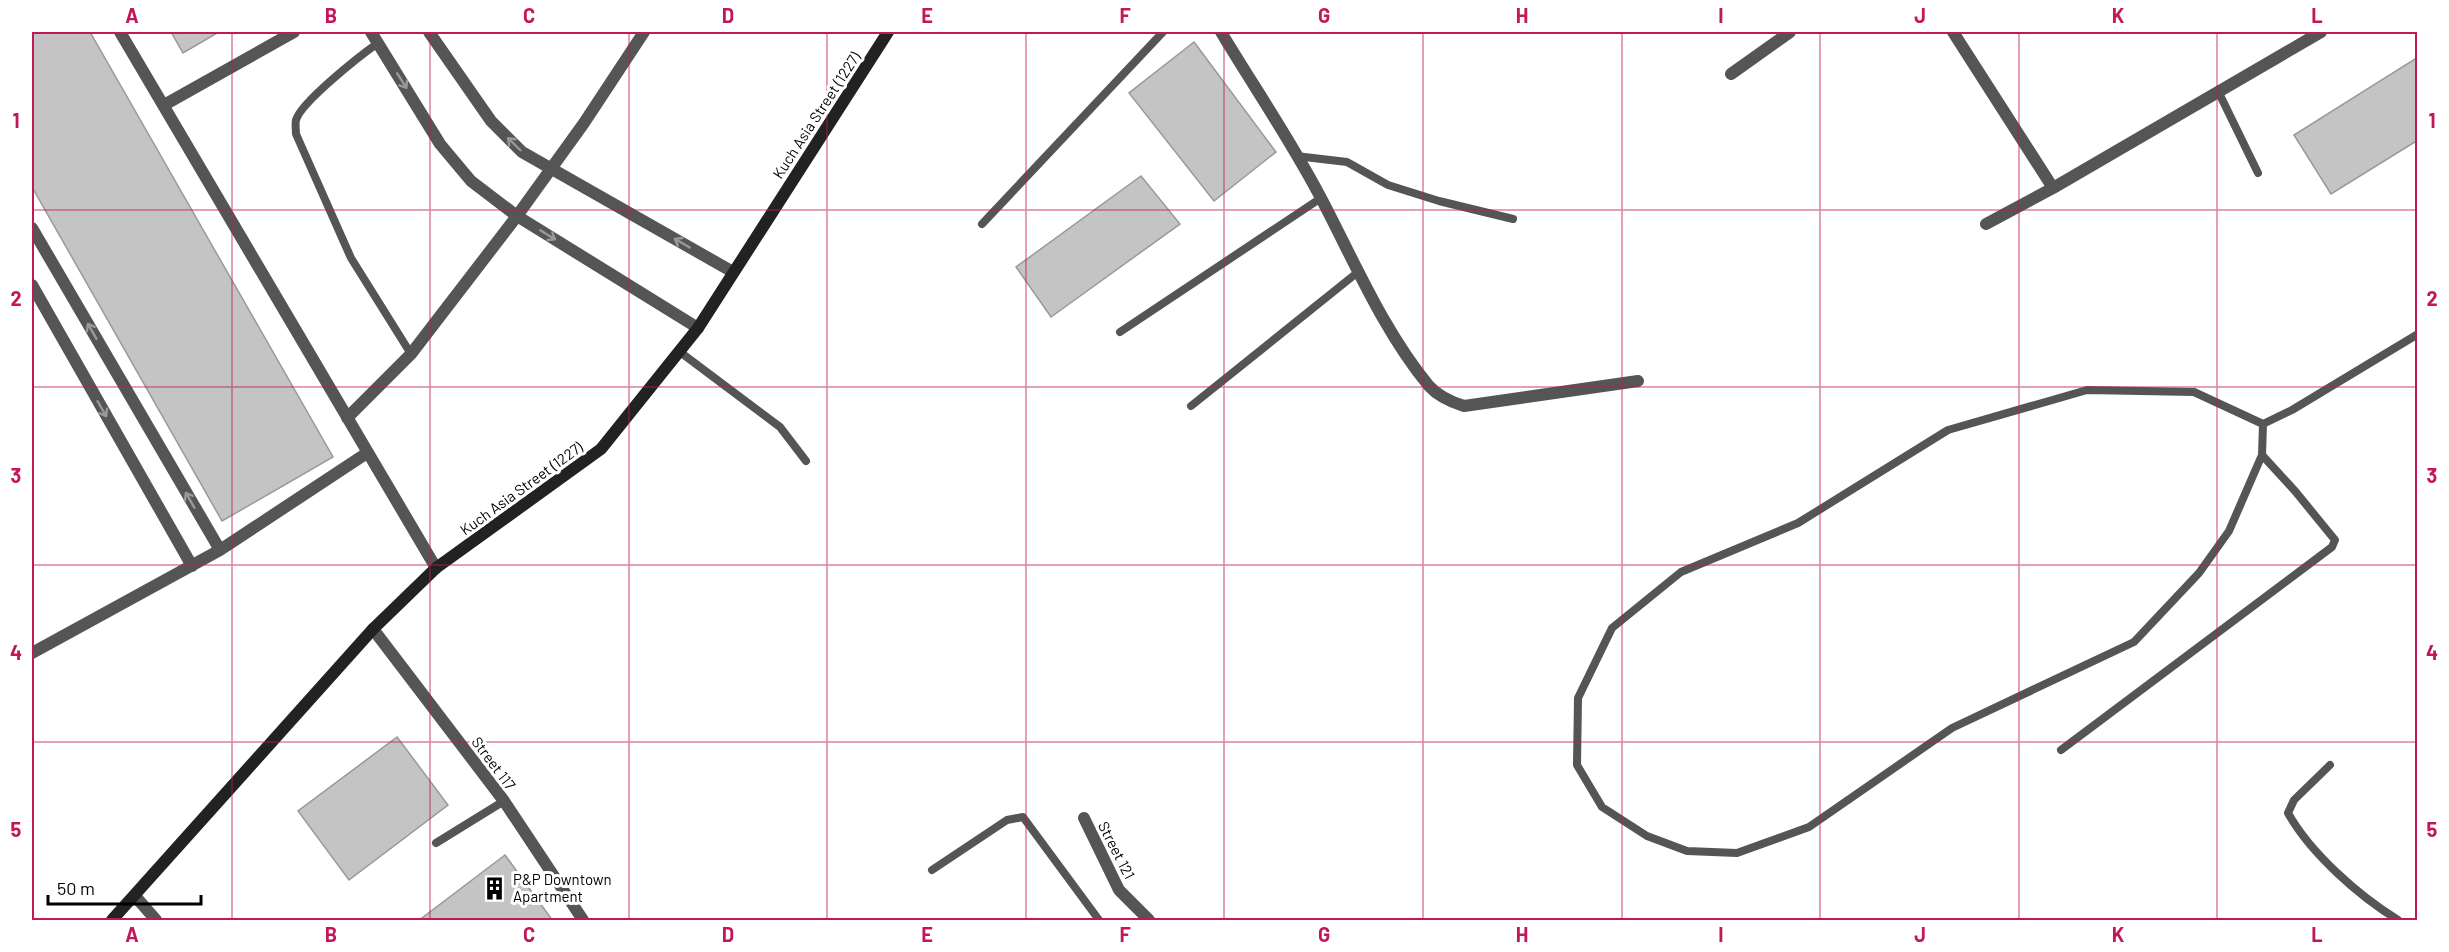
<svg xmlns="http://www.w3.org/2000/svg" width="2449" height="952" font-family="Barlow,sans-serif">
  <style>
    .building { fill: #c4c4c4; stroke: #999; stroke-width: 1.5 }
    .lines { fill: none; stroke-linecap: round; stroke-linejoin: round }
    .lane { stroke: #555; stroke-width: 8 }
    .street { stroke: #555; stroke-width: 12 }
    .secondary { stroke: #222; stroke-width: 12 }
    .oneway { stroke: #999 }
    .grid { fill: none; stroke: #c2185b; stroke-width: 1.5; stroke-opacity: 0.55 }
    .labels { text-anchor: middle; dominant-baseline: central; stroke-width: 6; stroke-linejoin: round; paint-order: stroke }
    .street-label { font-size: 15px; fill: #000; stroke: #fff }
    .poi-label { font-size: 15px; fill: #000; stroke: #fff; text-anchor: start }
    .neatline { fill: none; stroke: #c2185b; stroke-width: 2 }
    .grid-label { font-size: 20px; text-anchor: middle; font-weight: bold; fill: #c2185b }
  </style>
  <rect width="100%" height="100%" fill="#fff"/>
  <!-- building -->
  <path class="building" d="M 32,32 L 90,32 L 333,457 L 222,521 L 32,187 Z
    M 171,32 L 219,32 L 183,53 Z
    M 1194,42 L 1276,152 L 1214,201 L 1129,93 Z
    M 2418,57 L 2418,140 L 2331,194 L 2294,135 Z
    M 1141,176 L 1180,224 L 1051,317 L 1016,267 Z
    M 397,737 L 448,805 L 349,880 L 298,811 Z
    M 505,855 L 553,921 L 418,921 Z"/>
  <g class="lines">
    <!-- lane -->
    <path class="lane" d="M 378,43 C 361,55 301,102 296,120 C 295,124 296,130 296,134 L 351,258 L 411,354
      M 2218,91 L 2258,173
      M 1296,156 L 1347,162 L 1388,185 L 1439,201 L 1513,219
      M 982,224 L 1163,32
      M 1120,332 L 1321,198
      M 680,352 L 780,427 L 806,461
      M 2087,390 L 2194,392 L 2263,424 L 2262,455 L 2229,531 L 2199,573 L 2134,642 L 1952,728 L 1809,827 L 1737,853 L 1687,851 L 1647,836 L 1602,807 L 1577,765 L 1578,698 L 1612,628 L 1681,572 L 1798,523 L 1948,430 Z
      M 1191,406 L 1358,272
      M 2263,424 L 2292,410 L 2418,334
      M 2061,750 L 2332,547 L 2335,540 L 2295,491 L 2262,455
      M 2330,765 L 2294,800 L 2288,813 C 2310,853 2359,896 2398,920
      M 436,843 L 504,801
      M 932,870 L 1007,820 L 1023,817 L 1099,920"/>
    <!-- street -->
    <path class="street" d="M 120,32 L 436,568
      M 371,32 L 440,144 L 471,181 L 517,216 L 698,328
      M 429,32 L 491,121 L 522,152 L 733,272
      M 1221,32 C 1254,87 1292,142 1322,200 C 1354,261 1384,332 1429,386 C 1438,396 1451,402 1464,406 L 1638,381
      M 1953,32 L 2053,188
      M 1731,74 L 1790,32
      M 164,105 L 294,32
      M 1986,224 L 2053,188 L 2321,32
      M 32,228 L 220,550
      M 32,285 L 192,566
      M 347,418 L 411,354 L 517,216 L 584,123 L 644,32
      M 373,629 L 504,801 L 583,920
      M 32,653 L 220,550 L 367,453
      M 1084,818 L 1119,890 L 1149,920
      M 135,896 L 156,920"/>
    <!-- secondary -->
    <path class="secondary" d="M 112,920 L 373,629 L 436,568 L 601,449 L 698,328 L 888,32"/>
  </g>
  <!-- one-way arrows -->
  <defs><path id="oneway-shaft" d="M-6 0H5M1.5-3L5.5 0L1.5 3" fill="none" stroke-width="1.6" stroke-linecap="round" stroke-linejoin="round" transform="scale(1.5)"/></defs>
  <g class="oneway">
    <use href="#oneway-shaft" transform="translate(402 81) rotate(58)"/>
    <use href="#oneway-shaft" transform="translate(514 144) rotate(-136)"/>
    <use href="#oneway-shaft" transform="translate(548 235) rotate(32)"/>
    <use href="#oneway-shaft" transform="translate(682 243) rotate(-150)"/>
    <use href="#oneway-shaft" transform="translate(92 331) rotate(-120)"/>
    <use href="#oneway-shaft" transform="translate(102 409) rotate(60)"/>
    <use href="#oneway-shaft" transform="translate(190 500) rotate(-120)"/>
  </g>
  <!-- grid -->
  <path class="grid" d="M 232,32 L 232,920M 430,32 L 430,920M 629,32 L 629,920M 827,32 L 827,920M 1026,32 L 1026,920M 1224,32 L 1224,920M 1423,32 L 1423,920M 1622,32 L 1622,920M 1820,32 L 1820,920M 2019,32 L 2019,920M 2217,32 L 2217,920M 32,210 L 2418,210M 32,387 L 2418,387M 32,565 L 2418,565M 32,742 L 2418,742"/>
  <!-- icons -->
  <defs>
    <symbol id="building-bare" viewBox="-9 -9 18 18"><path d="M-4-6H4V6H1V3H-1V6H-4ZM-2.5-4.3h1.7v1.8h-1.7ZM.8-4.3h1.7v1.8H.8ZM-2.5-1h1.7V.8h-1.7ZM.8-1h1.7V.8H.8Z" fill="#000" stroke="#fff" stroke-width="2.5" paint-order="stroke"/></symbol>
  </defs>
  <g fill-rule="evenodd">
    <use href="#building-bare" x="478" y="872" width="33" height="33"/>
  </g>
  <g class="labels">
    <!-- street labels -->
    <g class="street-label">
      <text transform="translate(816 115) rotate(-57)">Kuch Asia Street (1227)</text>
      <text transform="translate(521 488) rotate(-36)">Kuch Asia Street (1227)</text>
      <text transform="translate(494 763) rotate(53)">Street 117</text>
      <text transform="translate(1117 850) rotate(63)">Street 121</text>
    </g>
    <!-- poi labels -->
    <g class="poi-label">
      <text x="513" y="879">P&amp;P Downtown<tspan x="513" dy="17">Apartment</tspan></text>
    </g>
  </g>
  <!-- border -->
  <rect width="2449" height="952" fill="none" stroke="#ffffff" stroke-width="66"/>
  <!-- scale -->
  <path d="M48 895v9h153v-9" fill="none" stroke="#000000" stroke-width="3"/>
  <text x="57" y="895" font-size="18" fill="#000000" stroke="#ffffff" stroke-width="4.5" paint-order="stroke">50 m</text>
  <rect x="33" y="33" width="2383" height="886" class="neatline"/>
  <g class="grid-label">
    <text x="132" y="23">A</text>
    <text x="331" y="23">B</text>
    <text x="529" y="23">C</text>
    <text x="728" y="23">D</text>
    <text x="927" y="23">E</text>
    <text x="1125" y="23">F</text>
    <text x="1324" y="23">G</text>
    <text x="1522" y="23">H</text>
    <text x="1721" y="23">I</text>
    <text x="1920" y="23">J</text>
    <text x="2118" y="23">K</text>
    <text x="2317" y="23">L</text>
    <text x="16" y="128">1</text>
    <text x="2432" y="128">1</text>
    <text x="16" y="306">2</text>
    <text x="2432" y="306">2</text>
    <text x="16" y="483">3</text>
    <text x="2432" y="483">3</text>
    <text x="16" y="660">4</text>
    <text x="2432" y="660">4</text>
    <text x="16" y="837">5</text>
    <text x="2432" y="837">5</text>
    <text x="132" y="942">A</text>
    <text x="331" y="942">B</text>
    <text x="529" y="942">C</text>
    <text x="728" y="942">D</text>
    <text x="927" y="942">E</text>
    <text x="1125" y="942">F</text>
    <text x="1324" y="942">G</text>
    <text x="1522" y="942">H</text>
    <text x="1721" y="942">I</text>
    <text x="1920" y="942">J</text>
    <text x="2118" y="942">K</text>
    <text x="2317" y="942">L</text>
  </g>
</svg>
